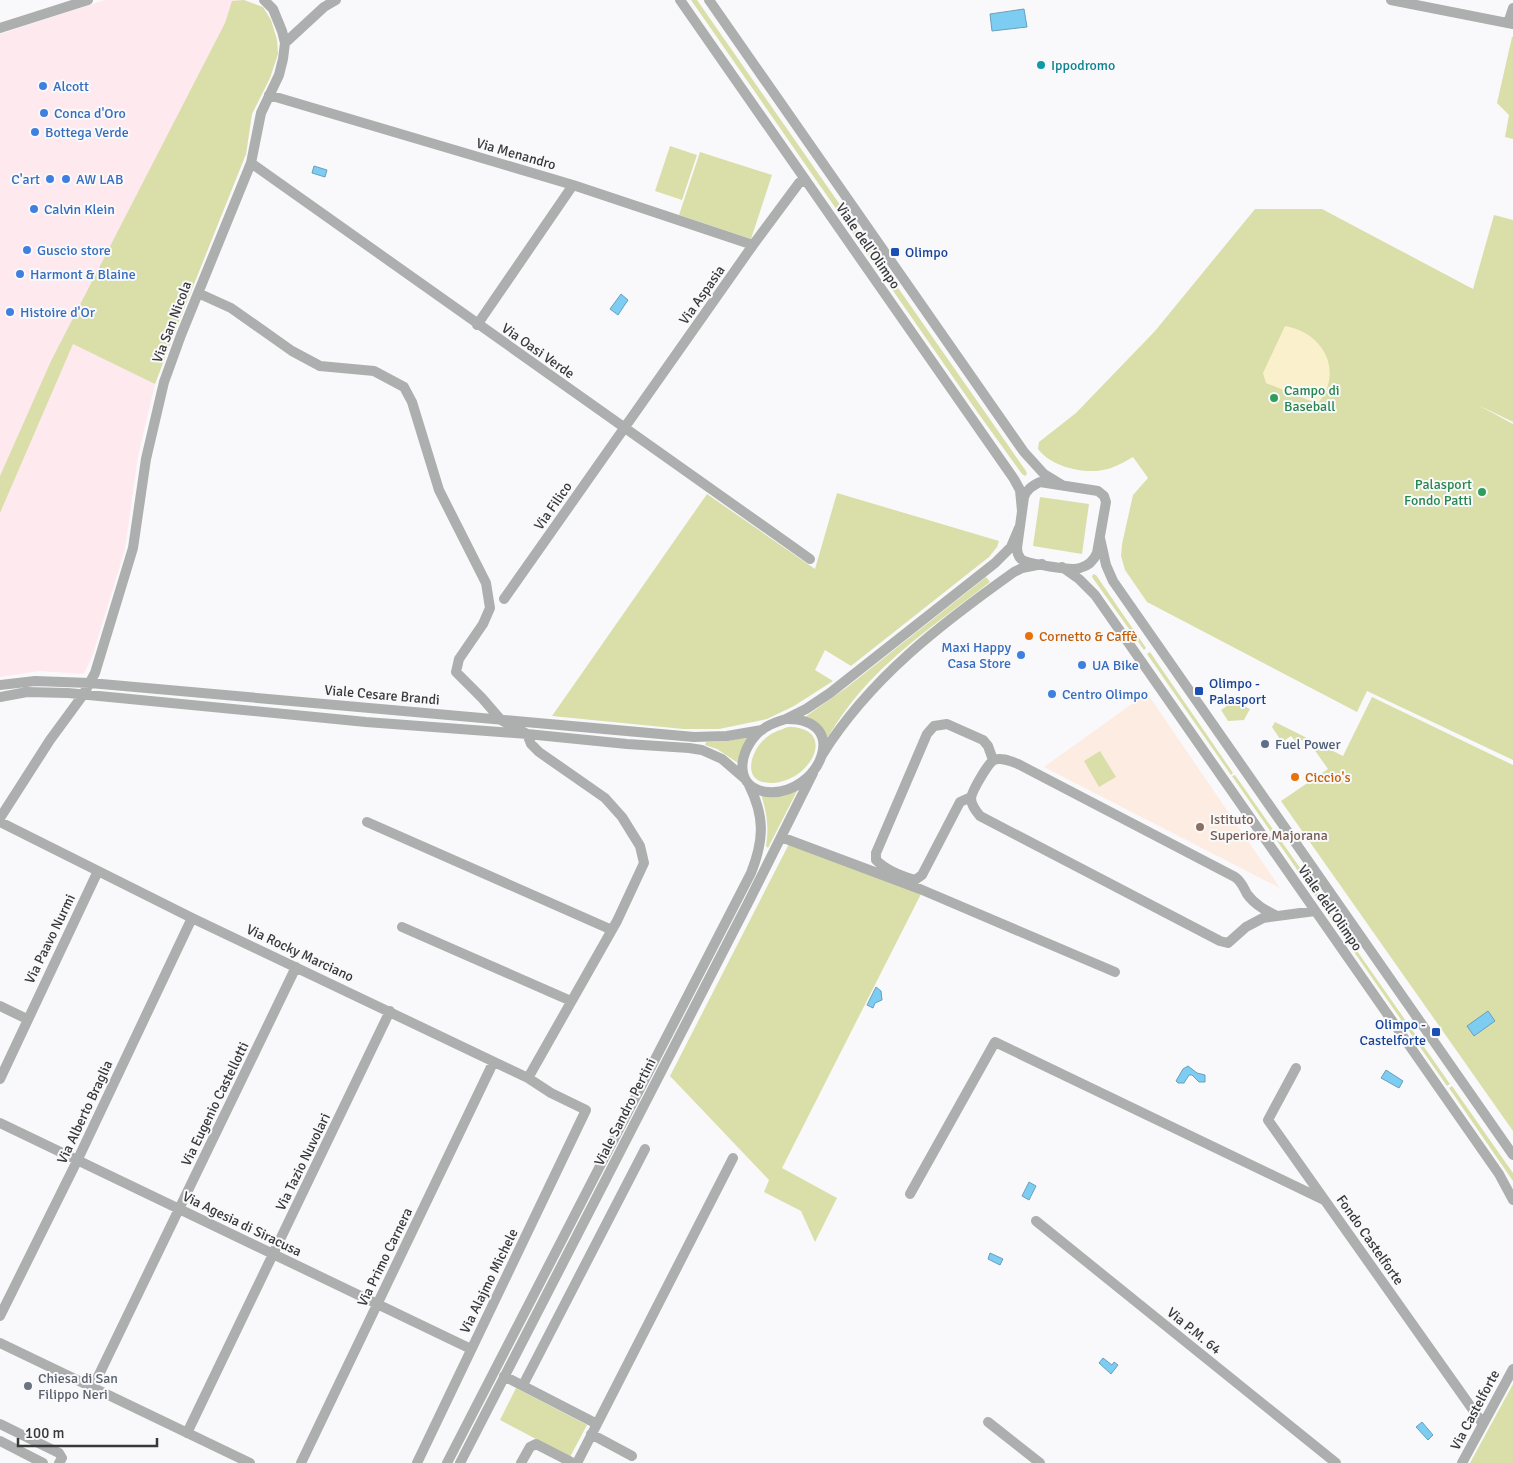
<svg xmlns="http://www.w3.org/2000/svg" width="1513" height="1463" font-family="Signika,sans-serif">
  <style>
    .commercial { fill: #fee9ef }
    .education { fill: #fdece1 }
    .green { fill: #dadfa9 }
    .sand { fill: #faf0cb }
    .water { fill: #7dccf2; stroke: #69a0bb }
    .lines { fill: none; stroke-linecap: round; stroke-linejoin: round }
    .minor { stroke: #adaeae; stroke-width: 10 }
    .culture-dot { fill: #0f9aa8; stroke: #f9f9fb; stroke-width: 2 }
    .shop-dot { fill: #3f7fe0; stroke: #f9f9fb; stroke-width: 2 }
    .transit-dot { fill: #1a4fb4; stroke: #f9f9fb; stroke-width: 2 }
    .leisure-dot { fill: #2e9e5b; stroke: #f9f9fb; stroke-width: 2 }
    .food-dot { fill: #e8710a; stroke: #f9f9fb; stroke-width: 2 }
    .service-dot { fill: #5c6f8a; stroke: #f9f9fb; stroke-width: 2 }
    .education-dot { fill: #8d6e63; stroke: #f9f9fb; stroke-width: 2 }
    .worship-dot { fill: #6b7280; stroke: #f9f9fb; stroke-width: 2 }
    .labels { text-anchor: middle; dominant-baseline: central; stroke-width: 4; stroke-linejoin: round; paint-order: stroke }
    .culture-label { font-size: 14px; fill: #0d838f; stroke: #f9f9fb; text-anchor: start }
    .shop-label { font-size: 14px; fill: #366cbe; stroke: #f9f9fb; text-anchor: start }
    .street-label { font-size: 14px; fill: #39393a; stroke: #f9f9fb }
    .transit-label { font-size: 14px; fill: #164399; stroke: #f9f9fb; text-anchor: start }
    .leisure-label { font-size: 14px; fill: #27864d; stroke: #f9f9fb; text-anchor: start }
    .food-label { font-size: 14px; fill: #c56008; stroke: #f9f9fb; text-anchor: start }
    .service-label { font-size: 14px; fill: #4e5e75; stroke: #f9f9fb; text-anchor: start }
    .education-label { font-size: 14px; fill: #785e54; stroke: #f9f9fb; text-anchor: start }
    .worship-label { font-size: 14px; fill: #5b616d; stroke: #f9f9fb; text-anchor: start }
  </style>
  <rect width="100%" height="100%" fill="#f9f9fb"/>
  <!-- commercial -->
  <path class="commercial" d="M 105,0 L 244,0 L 263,7 L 271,20 L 277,40 L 278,54 L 270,78 L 252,114 L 246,154 L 174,334 L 155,384 L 138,456 L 125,549 L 93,654 L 84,674 L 39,671 L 0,677 L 0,34 Z"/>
  <!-- education -->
  <path class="education" d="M 1147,693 L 1280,888 L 1044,767 Z"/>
  <!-- green -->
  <path class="green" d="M 244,0 L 263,7 L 271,20 L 277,40 L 278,54 L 270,78 L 252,114 L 246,154 L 174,334 L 155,384 L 73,344 L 0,513 L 0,476 L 51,361 L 225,23 L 232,1 Z
    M 691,0 L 697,0 L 1026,471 L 1027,474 L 1025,476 L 1022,474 L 978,413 Z
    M 1512,37 L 1513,37 L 1513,139 L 1505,137 L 1509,115 L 1497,103 Z
    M 670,146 L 697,155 L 682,200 L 655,191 Z
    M 700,152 L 772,175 L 751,239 L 679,215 Z
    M 1255,209 L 1322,209 L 1473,289 L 1494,215 L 1513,220 L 1513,422 L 1478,405 L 1513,424 L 1513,760 L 1367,691 L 1357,712 L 1147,602 L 1125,570 L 1121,556 L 1122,544 L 1133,495 L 1148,478 L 1133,457 C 1126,461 1119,465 1111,468 C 1089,476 1052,468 1038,449 L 1039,442 L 1076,413 L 1155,331 Z
    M 837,493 L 999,541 L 997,547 L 989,557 L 851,666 L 825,650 L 815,670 L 833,681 L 794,706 L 767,719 L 719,729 L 683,729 L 552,716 L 707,494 L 815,569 Z
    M 1040,497 L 1089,504 L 1082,554 L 1033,546 Z
    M 1093,574 L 1096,575 L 1146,648 L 1144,650 L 1092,577 Z
    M 986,577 L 990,582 C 949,614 905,644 869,682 C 853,699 840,717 828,737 L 817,722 L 805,717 L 846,688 Z
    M 1150,652 L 1233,773 L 1231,775 L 1147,654 Z
    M 1372,697 L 1513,765 L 1513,1131 L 1281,801 L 1328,769 L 1306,738 L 1297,743 L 1291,736 L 1282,742 L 1272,727 L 1275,722 L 1343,756 Z
    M 1234,701 L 1250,709 L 1244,720 L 1228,721 L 1221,710 Z
    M 788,727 C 839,727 811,782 772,783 C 740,784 750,750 767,737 C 773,732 780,730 788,727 Z
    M 747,737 L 749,739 L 738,763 L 717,749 L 705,745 L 706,742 L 728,741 Z
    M 1100,751 L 1116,777 L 1099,787 L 1084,761 Z
    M 1235,775 L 1342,928 L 1339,930 L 1232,776 Z
    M 796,790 L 797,791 L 768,848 L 766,846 C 769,828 767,812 761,795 Z
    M 790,842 L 921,894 L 782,1168 L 837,1198 L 815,1242 L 801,1211 L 764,1192 L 769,1180 L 670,1076 Z
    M 1343,931 L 1450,1084 L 1447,1086 L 1341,933 Z
    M 1452,1086 L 1513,1173 L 1513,1181 L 1449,1088 Z
    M 1513,1384 L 1513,1463 L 1470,1463 Z
    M 516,1388 L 587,1425 L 570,1457 L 500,1420 Z"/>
  <!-- sand -->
  <path class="sand" d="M 1285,326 C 1316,331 1339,359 1326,391 C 1324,395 1320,400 1318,404 L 1266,383 L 1263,373 Z"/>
  <!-- water -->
  <path class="water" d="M 1024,9 L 1027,27 L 992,31 L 990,14 Z
    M 314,166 L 327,170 L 325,177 L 312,173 Z
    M 621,294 L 628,300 L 618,315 L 610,309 Z
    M 876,987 L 881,991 L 882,1000 L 875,1003 L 873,1008 L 867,1005 Z
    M 1488,1011 L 1495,1021 L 1474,1036 L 1467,1026 Z
    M 1188,1066 L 1197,1073 L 1205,1075 L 1205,1082 L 1199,1082 L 1192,1075 L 1189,1075 L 1184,1083 L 1178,1083 L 1176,1081 L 1183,1069 Z
    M 1386,1070 L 1403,1081 L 1399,1088 L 1381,1078 Z
    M 1029,1182 L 1036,1186 L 1029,1200 L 1022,1196 Z
    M 990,1253 L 1003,1259 L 1000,1265 L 988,1259 Z
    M 1103,1358 L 1112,1365 L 1114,1362 L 1118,1365 L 1111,1374 L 1099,1363 Z
    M 1422,1422 L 1433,1435 L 1428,1440 L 1416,1427 Z"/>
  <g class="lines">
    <!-- minor -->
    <path class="minor" d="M 680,0 L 1014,479 L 1020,490 L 1022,511
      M 709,0 L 1024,452 L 1044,474 L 1062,485
      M 1391,0 L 1513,24
      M 1508,23 L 1513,8
      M 0,28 L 88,0
      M 285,43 L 324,7 L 336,0
      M 269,95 L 573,185 L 753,245
      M 251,163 L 810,559
      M 198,293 L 231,308 L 292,351 L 320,366 L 374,371 L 404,387 L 412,402 L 439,490 L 486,583 L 490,608 L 483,624 L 459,659 L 456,672 L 482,698 L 501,720 L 527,734 L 531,744 L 539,752 L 605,798 L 622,817 L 640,846 L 644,863 L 617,921 L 528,1078
      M 477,325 L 573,185
      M 1040,482 L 1098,491 L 1104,496 L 1106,502 L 1097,553 C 1094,560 1088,566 1080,568 C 1072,571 1027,564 1021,559 C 1018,556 1017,552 1017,548 L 1024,497 C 1027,489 1032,486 1040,482 Z
      M 1100,538 L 1106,565 L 1113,581 L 1513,1155
      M 1062,567 L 1079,579 L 1095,595 L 1499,1174 L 1513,1200
      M 504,599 L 753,245 L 799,183 L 805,179
      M 0,685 L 35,681 L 90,683 L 694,737 L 727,736 L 762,730
      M 0,697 L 27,692 L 68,693 L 366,722 L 527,734 L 627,744 L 689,748 L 702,750 L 722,759 L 744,778
      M 786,719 L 806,709 L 830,693 L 995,563 L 1011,547 L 1019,528
      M 786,719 C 853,718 819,796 768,792 C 734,789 738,754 756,735 C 764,726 775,722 786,719 Z
      M 822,755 C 870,678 941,624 1014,572 L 1022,568 L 1042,564
      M 971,797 L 960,802 L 922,875 L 915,880 C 901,876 887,871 876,860 L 876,853 L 927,734 L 934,726 L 947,724 L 983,740 L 988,746 L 993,760
      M 0,818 L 50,740 L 83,695 L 95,673 L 133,548 L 146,459 L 164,382 L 181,335 L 251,163 L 261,113 L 279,75 L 283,59 L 285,43 L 282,31 L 273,9 L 264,0
      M 0,822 L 192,918 L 528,1078 L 551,1093 L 586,1110 L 417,1463
      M 367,822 L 612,930
      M 781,837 L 920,889 L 1115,972
      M 1277,916 C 1265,910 1255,905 1247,894 C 1243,887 1242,882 1235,877 L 1018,764 C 1010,761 1001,757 994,760 C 988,763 972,791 971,798 C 971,805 975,810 980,816 L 1220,941 L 1228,943 L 1246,927 L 1263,918 L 1315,911
      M 402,927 L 571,1001
      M 0,1006 L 27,1019
      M 1296,1068 L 1268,1120 L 1483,1424
      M 0,1079 L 98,871
      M 0,1123 L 471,1349
      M 910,1194 L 995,1042 L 1324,1200
      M 1036,1221 L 1336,1463
      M 0,1316 L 77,1161 L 192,918
      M 0,1343 L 250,1463
      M 504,1376 L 597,1424
      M 523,1385 L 645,1149
      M 93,1387 L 296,967
      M 988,1422 L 1040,1463
      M 0,1424 L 59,1453 L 62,1458 L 59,1463
      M 187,1433 L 390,1011
      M 591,1434 L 632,1456
      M 0,1441 L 43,1463
      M 301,1463 L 493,1063
      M 447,1463 L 751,873 C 764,840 765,817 749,785
      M 460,1463 L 749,901 L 813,773
      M 521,1463 L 530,1447 L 536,1444 L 573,1463
      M 577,1463 L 733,1158
      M 1462,1463 L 1513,1369"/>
  </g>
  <!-- markers -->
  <circle class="culture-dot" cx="1041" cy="65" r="5"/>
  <g class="shop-dot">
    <circle cx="43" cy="86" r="5"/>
    <circle cx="44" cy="113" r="5"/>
    <circle cx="35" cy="132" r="5"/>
    <circle cx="50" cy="179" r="5"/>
    <circle cx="66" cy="179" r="5"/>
    <circle cx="34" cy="209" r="5"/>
    <circle cx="27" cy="250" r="5"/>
    <circle cx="20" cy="274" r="5"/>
    <circle cx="10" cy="312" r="5"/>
    <circle cx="1021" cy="655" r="5"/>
    <circle cx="1082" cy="665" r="5"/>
    <circle cx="1052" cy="694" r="5"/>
  </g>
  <g class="transit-dot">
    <rect x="890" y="247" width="10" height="10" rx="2.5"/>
    <rect x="1194" y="686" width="10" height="10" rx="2.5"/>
    <rect x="1431" y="1027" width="10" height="10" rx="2.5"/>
  </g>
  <g class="leisure-dot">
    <circle cx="1274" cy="398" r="5"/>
    <circle cx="1482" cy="492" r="5"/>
  </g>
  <g class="food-dot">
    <circle cx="1029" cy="636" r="5"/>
    <circle cx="1295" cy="777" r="5"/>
  </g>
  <circle class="service-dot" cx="1265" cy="744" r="5"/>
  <circle class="education-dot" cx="1200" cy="827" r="5"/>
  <circle class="worship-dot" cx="28" cy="1386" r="5"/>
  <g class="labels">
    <!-- culture labels -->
    <g class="culture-label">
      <text x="1051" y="65">Ippodromo</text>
    </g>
    <!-- shop labels -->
    <g class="shop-label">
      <text x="53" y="86">Alcott</text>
      <text x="54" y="113">Conca d'Oro</text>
      <text x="45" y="132">Bottega Verde</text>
      <text x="40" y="179" text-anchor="end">C'art</text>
      <text x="76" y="179">AW LAB</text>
      <text x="44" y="209">Calvin Klein</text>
      <text x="37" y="250">Guscio store</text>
      <text x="30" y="274">Harmont &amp; Blaine</text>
      <text x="20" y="312">Histoire d'Or</text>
      <text x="1011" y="647" text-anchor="end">Maxi Happy<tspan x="1011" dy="16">Casa Store</tspan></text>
      <text x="1092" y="665">UA Bike</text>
      <text x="1062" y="694">Centro Olimpo</text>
    </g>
    <!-- street labels -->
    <g class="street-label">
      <text transform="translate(516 154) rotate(16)">Via Menandro</text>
      <text transform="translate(868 246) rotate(55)">Viale dell'Olimpo</text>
      <text transform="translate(702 295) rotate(-55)">Via Aspasia</text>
      <text transform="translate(172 322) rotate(-69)">Via San Nicola</text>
      <text transform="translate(538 351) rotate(35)">Via Oasi Verde</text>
      <text transform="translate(553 506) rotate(-55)">Via Filico</text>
      <text transform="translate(382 695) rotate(5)">Viale Cesare Brandi</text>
      <text transform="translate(1330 908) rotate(55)">Viale dell'Olimpo</text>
      <text transform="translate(50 939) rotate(-64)">Via Paavo Nurmi</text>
      <text transform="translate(300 953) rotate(25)">Via Rocky Marciano</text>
      <text transform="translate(215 1104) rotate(-64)">Via Eugenio Castellotti</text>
      <text transform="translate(85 1112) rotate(-65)">Via Alberto Braglia</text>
      <text transform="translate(625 1112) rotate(-63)">Viale Sandro Pertini</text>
      <text transform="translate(303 1162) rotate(-64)">Via Tazio Nuvolari</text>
      <text transform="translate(242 1224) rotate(26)">Via Agesia di Siracusa</text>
      <text transform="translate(1370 1240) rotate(55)">Fondo Castelforte</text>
      <text transform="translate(385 1257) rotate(-64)">Via Primo Carnera</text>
      <text transform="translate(489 1281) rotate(-64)">Via Alajmo Michele</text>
      <text transform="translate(1194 1331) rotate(39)">Via P.M. 64</text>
      <text transform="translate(1475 1410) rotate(-62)">Via Castelforte</text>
    </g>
    <!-- transit labels -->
    <g class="transit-label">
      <text x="905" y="252">Olimpo</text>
      <text x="1209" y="683">Olimpo -<tspan x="1209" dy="16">Palasport</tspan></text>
      <text x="1426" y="1024" text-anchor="end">Olimpo -<tspan x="1426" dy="16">Castelforte</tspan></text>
    </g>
    <!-- leisure labels -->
    <g class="leisure-label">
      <text x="1284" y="390">Campo di<tspan x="1284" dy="16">Baseball</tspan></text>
      <text x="1472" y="484" text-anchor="end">Palasport<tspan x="1472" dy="16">Fondo Patti</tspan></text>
    </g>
    <!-- food labels -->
    <g class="food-label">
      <text x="1039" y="636">Cornetto &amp; Caffè</text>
      <text x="1305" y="777">Ciccio's</text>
    </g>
    <!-- service labels -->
    <g class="service-label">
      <text x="1275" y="744">Fuel Power</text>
    </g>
    <!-- education labels -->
    <g class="education-label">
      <text x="1210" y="819">Istituto<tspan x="1210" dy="16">Superiore Majorana</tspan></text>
    </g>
    <!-- worship labels -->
    <g class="worship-label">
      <text x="38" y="1378">Chiesa di San<tspan x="38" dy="16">Filippo Neri</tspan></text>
    </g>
  </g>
  <!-- scale -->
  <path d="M18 1438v8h139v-8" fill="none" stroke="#39393a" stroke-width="2.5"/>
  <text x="25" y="1438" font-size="15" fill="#39393a" stroke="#f9f9fb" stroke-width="4" paint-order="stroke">100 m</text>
</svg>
